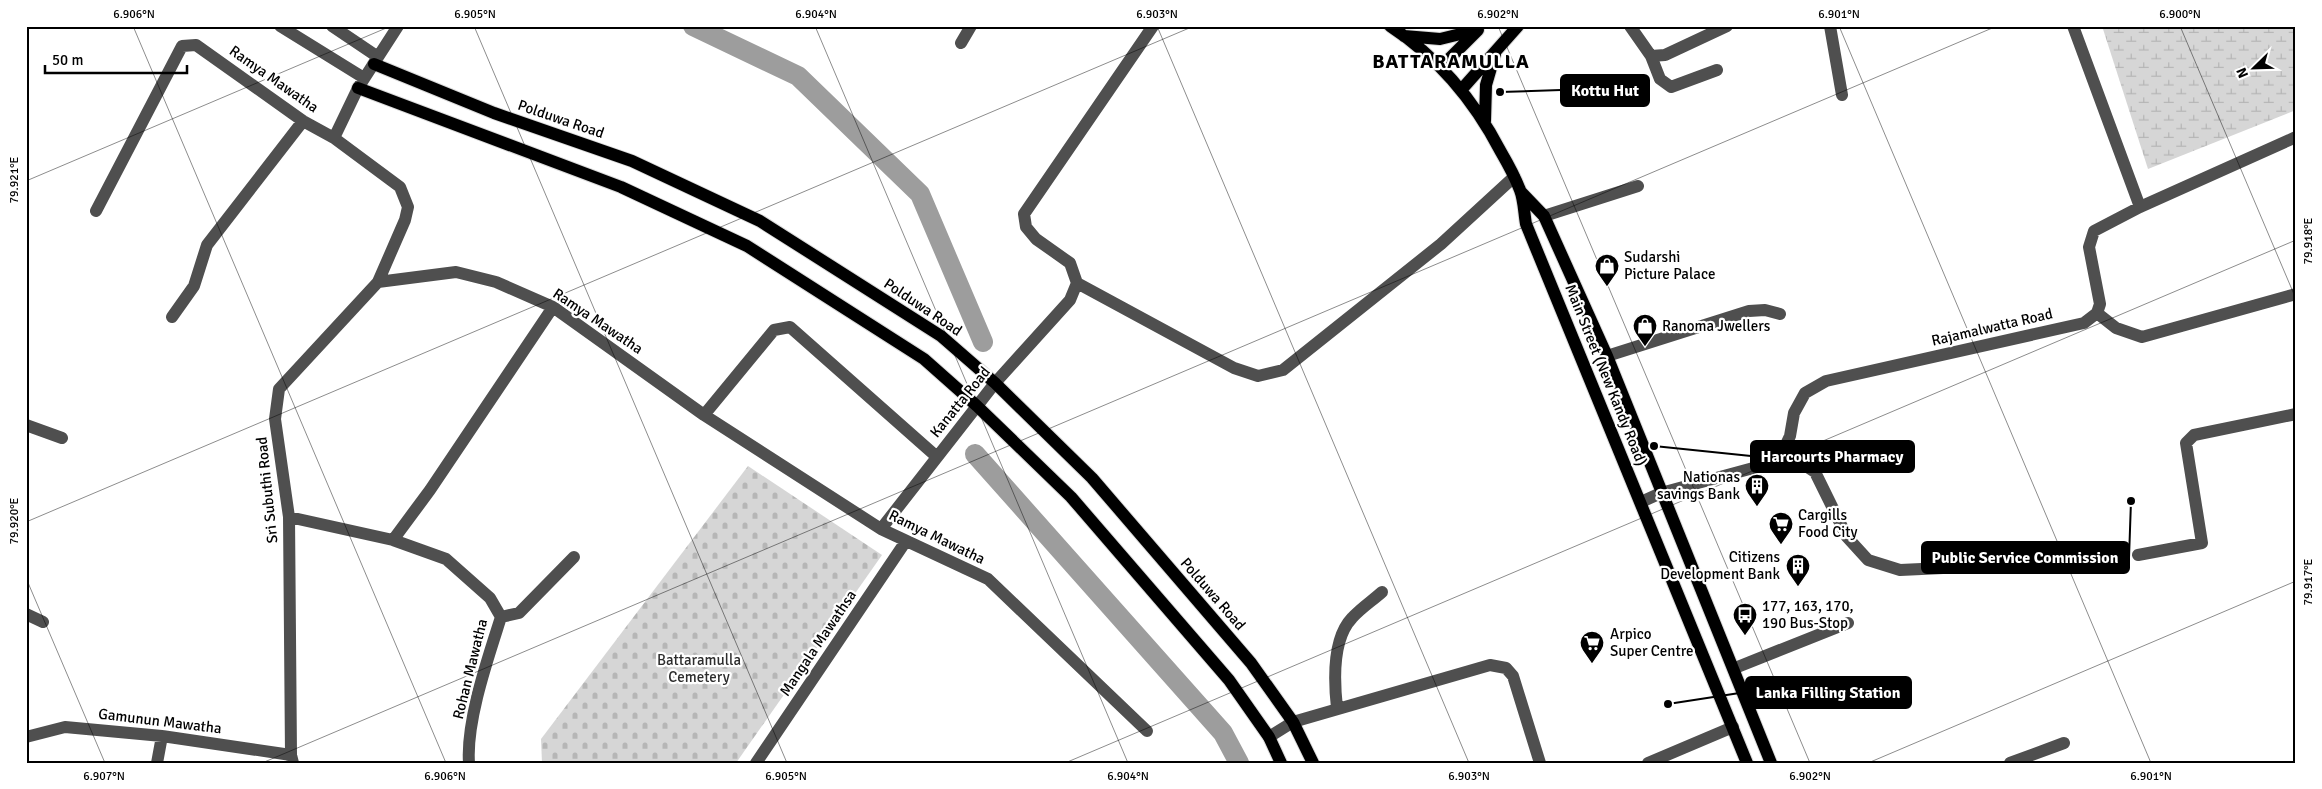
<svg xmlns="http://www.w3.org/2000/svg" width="2322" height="789" font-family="Signika,sans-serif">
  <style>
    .wetland { fill: url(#wetland-marsh) }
    .cemetery { fill: url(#cemetery-stones) }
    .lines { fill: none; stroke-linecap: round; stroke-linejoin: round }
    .canal { stroke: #9d9d9d; stroke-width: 20 }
    .major-casing { stroke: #dbdbdb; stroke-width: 14 }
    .minor { stroke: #4f4f4f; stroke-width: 12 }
    .major { stroke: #000; stroke-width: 12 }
    .ticks { fill: none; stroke: #000; stroke-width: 1; stroke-opacity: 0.45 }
    .labels { text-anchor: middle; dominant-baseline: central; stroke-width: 4.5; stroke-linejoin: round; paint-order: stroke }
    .street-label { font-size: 15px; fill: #000; stroke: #fff }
    .poi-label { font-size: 15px; fill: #000; stroke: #fff; text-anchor: start }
    .park-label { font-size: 15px; fill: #2d2d2d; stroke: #fff }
    .district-label { font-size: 20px; font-weight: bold; letter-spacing: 1px; fill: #000; stroke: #fff }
    .leader { fill: none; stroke: #000; stroke-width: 2 }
    .callout-dot { fill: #000; stroke: #fff; stroke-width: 2 }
    .callout { fill: #000; stroke: #000; stroke-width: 2 }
    .callout-label { font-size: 16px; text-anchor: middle; font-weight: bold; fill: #fff }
    .neatline { fill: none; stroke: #000; stroke-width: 2 }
    .ticks-label { font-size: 12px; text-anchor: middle; fill: #000 }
  </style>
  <defs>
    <pattern id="wetland-marsh" width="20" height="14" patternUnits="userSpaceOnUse" patternTransform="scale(1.25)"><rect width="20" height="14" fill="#d6d6d6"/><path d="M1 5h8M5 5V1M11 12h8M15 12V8" fill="none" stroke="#b6b6b6"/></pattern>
    <pattern id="cemetery-stones" width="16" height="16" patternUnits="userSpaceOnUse" patternTransform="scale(1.25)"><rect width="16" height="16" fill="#d6d6d6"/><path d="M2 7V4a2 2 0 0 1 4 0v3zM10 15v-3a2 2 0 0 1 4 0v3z" fill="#b6b6b6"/></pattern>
  </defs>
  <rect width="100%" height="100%" fill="#fff"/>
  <!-- wetland -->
  <path class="wetland" d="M 2102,26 L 2296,26 L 2296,110 L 2148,169 Z"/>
  <!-- cemetery -->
  <path class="cemetery" d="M 748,466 L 882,555 L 736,763 L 542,763 L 541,739 Z"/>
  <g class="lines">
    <!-- canal -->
    <path class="canal" d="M 693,26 L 798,76 L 920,194 L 983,342
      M 975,454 L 1223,733 L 1239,763"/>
    <defs>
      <path id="major" d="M 1390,26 C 1439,58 1474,100 1501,152 C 1508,164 1515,177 1520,190 C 1524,200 1524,213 1526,224 L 1747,763
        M 1404,36 L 1440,39 L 1477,30
        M 374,64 L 494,113 L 632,161 L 760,221 L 941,336 L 995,383 L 1092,478 L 1251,663 L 1293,722 L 1313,763
        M 1441,67 L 1478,30
        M 358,88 L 621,187 L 747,246 L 924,359 L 977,406 L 1071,497 L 1229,680 L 1269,737 L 1281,763
        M 1462,89 L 1518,26
        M 1485,121 L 1486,85 L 1495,54
        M 1521,192 L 1544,216 L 1607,356 L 1771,763"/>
    </defs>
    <!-- major casing -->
    <use href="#major" class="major-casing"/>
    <!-- minor -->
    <path class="minor" d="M 280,26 L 364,78
      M 332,26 L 378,57
      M 1630,26 L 1651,56 L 1665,55 L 1727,26
      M 1830,26 L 1842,95
      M 2073,26 L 2140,207
      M 961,43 L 971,26
      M 1651,56 L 1660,79 L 1671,87 L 1717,70
      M 334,138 L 358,88 L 398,26
      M 96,211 L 182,46 L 196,45 L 303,121 L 334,138 L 400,187 L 408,207 L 405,220 L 378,282 L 279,389 L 275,419 L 289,517 L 291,755 L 293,763
      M 1544,216 L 1638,186
      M 378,282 L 456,272 L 496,282 L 553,307 L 704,415 L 881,529 L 988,579 L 1147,731
      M 1077,283 L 1234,368 L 1258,376 L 1283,370 L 1441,244 L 1514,177
      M 2097,313 L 2116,328 L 2142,337 L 2296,294
      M 172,317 L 194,286 L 207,245 L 303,121
      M 1607,356 L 1749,311 L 1765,310 L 1780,314
      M 704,415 L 774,330 L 790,327 L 937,457
      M 26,425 L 62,438
      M 1783,451 L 1815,472 L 1847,537 L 1868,560 L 1900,570 L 1943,568 L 2028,555
      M 1641,502 L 1661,493 L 1768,464 L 1783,451 L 1790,436 L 1794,413 L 1805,393 L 1826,381 L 2084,323 L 2097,313 L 2100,304 L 2089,247 L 2094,231 L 2140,207 L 2296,137
      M 289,517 L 393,540 L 446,559 L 490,598 L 501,617 C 488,658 466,721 469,763
      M 881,529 L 995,383 L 1070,300 L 1077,283 L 1070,263 L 1036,239 L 1026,227 L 1024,214 L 1153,26
      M 393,540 L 430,490 L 553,307
      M 2138,555 L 2202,543 L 2186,443 L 2194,435 L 2296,414
      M 26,614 L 43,622
      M 501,617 L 519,613 L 574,557
      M 1735,668 L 1848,623
      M 1337,708 C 1334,681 1332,639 1352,618 C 1361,608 1372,601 1382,592
      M 26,737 L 65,727 L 162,736 L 291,755
      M 1269,737 L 1293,722 L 1490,665 L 1506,668 L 1513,676 L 1540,763
      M 157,763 L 162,736
      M 756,763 L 906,541
      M 1648,763 L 1733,727
      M 2010,763 L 2064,743"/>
    <!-- major -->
    <use href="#major" class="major"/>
  </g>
  <!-- ticks -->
  <path class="ticks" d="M 133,26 L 446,763M 474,26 L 787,763M 815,26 L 1128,763M 1157,26 L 1469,763M 1498,26 L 1810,763M 1839,26 L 2151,763M 2180,26 L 2296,299M 26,181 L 391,26M 26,522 L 1194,26M 26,578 L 105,763M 262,763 L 1997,26M 1065,763 L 2296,240M 1868,763 L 2296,581"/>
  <!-- icons -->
  <defs>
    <symbol id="shop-pin" viewBox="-11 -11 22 30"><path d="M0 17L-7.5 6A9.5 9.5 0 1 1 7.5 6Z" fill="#000" stroke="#fff"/><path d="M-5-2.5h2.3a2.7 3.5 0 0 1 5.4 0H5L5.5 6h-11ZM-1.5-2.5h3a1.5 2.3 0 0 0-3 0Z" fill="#fff"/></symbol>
    <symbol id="building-pin" viewBox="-11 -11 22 30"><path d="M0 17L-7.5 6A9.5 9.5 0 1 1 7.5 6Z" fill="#000" stroke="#fff"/><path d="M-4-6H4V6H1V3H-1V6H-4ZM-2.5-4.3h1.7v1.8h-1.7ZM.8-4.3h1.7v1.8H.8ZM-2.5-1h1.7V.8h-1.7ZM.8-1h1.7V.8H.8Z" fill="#fff"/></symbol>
    <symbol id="supermarket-pin" viewBox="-11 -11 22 30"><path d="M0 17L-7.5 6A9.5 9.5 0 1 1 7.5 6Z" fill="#000" stroke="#fff"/><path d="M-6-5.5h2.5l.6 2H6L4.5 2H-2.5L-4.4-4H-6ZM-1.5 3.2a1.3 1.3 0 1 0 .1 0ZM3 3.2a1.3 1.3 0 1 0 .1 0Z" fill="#fff"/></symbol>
    <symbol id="bus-pin" viewBox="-11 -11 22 30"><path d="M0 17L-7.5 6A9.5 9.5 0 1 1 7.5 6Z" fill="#000" stroke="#fff"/><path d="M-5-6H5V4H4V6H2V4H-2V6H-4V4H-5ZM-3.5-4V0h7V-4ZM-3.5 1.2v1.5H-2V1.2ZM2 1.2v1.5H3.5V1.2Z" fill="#fff"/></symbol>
  </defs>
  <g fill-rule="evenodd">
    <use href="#shop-pin" x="1593" y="252" width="28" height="38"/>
    <use href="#shop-pin" x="1631" y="312" width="28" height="38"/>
    <use href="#building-pin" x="1743" y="472" width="28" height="38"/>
    <use href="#supermarket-pin" x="1767" y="510" width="28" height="38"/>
    <use href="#building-pin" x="1784" y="552" width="28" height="38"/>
    <use href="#bus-pin" x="1731" y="601" width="28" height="38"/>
    <use href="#supermarket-pin" x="1578" y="629" width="28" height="38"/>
  </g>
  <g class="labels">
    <!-- street labels -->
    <g class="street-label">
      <text transform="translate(274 79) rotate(35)">Ramya Mawatha</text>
      <text transform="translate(561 119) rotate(19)">Polduwa Road</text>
      <text transform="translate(923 307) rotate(34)">Polduwa Road</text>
      <text transform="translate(598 321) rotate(34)">Ramya Mawatha</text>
      <text transform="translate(1992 327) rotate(-13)">Rajamalwatta Road</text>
      <text transform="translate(1606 375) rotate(68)">Main Street (New Kandy Road)</text>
      <text transform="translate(960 402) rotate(-51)">Kanatta Road</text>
      <text transform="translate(267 490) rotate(-96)">Sri Subuthi Road</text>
      <text transform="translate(937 537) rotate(26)">Ramya Mawatha</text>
      <text transform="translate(1213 594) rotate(49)">Polduwa Road</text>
      <text transform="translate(818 643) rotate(-56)">Mangala Mawathsa</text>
      <text transform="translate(470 669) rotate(-76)">Rohan Mawatha</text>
      <text transform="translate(160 721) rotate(7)">Gamunun Mawatha</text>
    </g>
    <!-- poi labels -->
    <g class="poi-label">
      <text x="1624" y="257">Sudarshi<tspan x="1624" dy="17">Picture Palace</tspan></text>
      <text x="1662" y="326">Ranoma Jwellers</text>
      <text x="1740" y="477" text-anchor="end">Nationas<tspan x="1740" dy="17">savings Bank</tspan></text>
      <text x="1798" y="515">Cargills<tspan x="1798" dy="17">Food City</tspan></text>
      <text x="1780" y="557" text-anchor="end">Citizens<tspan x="1780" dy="17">Development Bank</tspan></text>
      <text x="1762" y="606">177, 163, 170,<tspan x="1762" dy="17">190 Bus-Stop</tspan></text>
      <text x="1610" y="634">Arpico<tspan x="1610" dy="17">Super Centre</tspan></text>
    </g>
    <!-- park labels -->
    <g class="park-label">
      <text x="699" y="660">Battaramulla<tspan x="699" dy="17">Cemetery</tspan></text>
    </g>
    <!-- district labels -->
    <g class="district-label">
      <text x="1451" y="61">BATTARAMULLA</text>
    </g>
  </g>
  <!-- callouts -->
  <path class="leader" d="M1500 92L1561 90M1654 446L1751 456M2131 501L2129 558M1668 704L1746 692"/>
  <g class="callout-dot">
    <circle cx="1500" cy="92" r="5"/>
    <circle cx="1654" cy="446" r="5"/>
    <circle cx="2131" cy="501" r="5"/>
    <circle cx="1668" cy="704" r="5"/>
  </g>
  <g class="callout">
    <rect x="1561" y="75" width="88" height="31" rx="5"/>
    <rect x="1751" y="441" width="163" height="31" rx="5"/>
    <rect x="1922" y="542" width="207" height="31" rx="5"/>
    <rect x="1746" y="677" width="165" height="31" rx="5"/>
  </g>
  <g class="callout-label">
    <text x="1605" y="96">Kottu Hut</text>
    <text x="1832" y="462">Harcourts Pharmacy</text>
    <text x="2025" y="563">Public Service Commission</text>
    <text x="1828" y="698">Lanka Filling Station</text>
  </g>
  <!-- border -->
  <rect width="2322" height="789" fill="none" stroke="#ffffff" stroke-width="55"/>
  <!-- north arrow -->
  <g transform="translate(2254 68) rotate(247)" stroke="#ffffff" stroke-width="4" paint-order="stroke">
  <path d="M0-4L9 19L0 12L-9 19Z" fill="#000000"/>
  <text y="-8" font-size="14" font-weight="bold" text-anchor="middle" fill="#000000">N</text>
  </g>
  <!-- scale -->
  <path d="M45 65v8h142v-8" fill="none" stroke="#000000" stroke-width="2.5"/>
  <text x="52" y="65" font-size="15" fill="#000000" stroke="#ffffff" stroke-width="4" paint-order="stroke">50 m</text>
  <rect x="28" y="28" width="2266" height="734" class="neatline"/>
  <g class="ticks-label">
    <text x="134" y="18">6.906°N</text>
    <text x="475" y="18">6.905°N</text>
    <text x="816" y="18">6.904°N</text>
    <text x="1157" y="18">6.903°N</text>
    <text x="1498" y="18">6.902°N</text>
    <text x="1839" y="18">6.901°N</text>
    <text x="2180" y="18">6.900°N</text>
    <text transform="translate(14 180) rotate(-90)" y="4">79.921°E</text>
    <text transform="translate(2308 241) rotate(-90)" y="4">79.918°E</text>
    <text transform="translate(14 521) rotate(-90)" y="4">79.920°E</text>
    <text transform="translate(2308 582) rotate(-90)" y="4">79.917°E</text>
    <text x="104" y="780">6.907°N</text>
    <text x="445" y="780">6.906°N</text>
    <text x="786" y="780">6.905°N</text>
    <text x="1128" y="780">6.904°N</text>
    <text x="1469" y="780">6.903°N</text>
    <text x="1810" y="780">6.902°N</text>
    <text x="2151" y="780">6.901°N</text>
  </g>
</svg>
